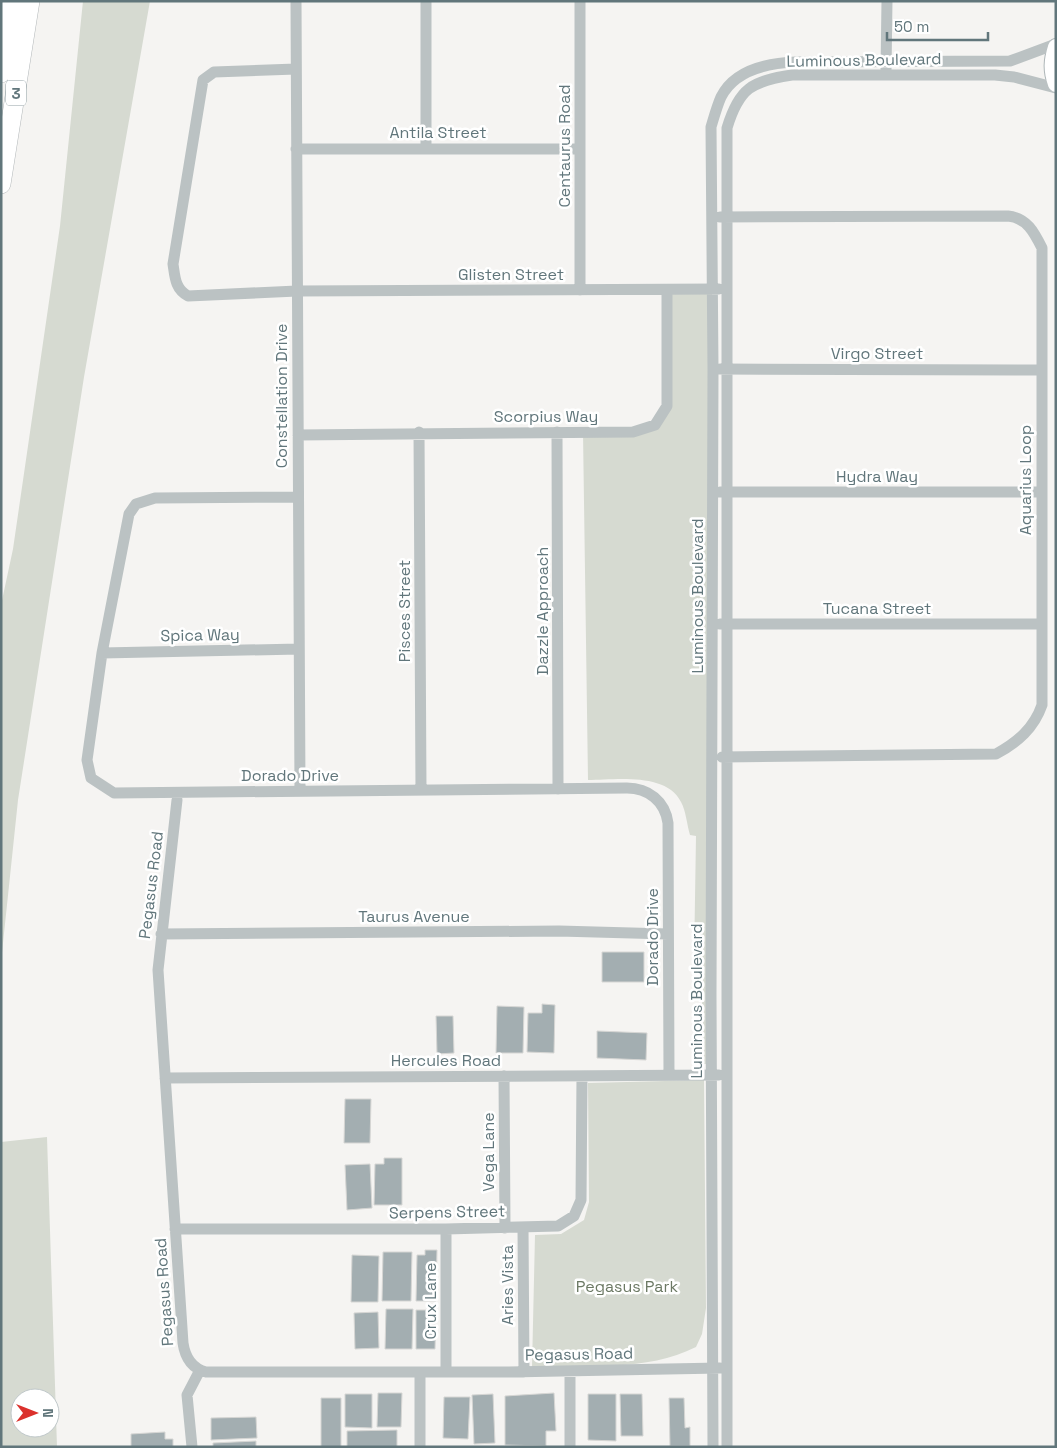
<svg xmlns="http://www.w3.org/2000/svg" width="1057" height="1448" font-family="'Space Grotesk',sans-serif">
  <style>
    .green { fill: #d6dad1; fill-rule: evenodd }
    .building { fill: #a3aeb1; stroke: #d6d6d4 }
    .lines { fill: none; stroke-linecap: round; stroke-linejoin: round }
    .secondary-casing { stroke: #aeb6b8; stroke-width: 18 }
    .trunk-casing { stroke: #b1b6b8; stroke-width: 20 }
    .minor { stroke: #bbc2c3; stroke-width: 11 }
    .secondary { stroke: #fff; stroke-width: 16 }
    .trunk { stroke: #fff; stroke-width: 19 }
    .labels { text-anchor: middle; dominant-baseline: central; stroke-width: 5; stroke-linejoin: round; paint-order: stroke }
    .shield { fill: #fff; stroke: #909fa3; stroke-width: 1 }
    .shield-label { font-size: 15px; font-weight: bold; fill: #61767b }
    .street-label { font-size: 16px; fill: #61767b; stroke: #fff }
    .park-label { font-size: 16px; fill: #6c7964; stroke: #fff }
  </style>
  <rect width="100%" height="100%" fill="#f5f4f2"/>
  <!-- green -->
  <path class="green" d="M 83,1 L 150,1 L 84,377 L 18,800 L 1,962 L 1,605 L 13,549 L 60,226 Z
    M 712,290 L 712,1064 L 702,1064 L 702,968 L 694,961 L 696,836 L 690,835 C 687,825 686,811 681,802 C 666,772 615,780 588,780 L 583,432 L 655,425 L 667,406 L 667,291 Z
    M 704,1080 L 706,1308 L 702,1334 L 696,1347 C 646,1372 586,1365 532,1367 L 535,1235 L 561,1234 L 584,1220 L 589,1202 L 588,1083 Z
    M 47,1137 L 57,1447 L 1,1447 L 1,1142 ZM 20,1398 L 50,1398 L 50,1428 L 20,1428 Z"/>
  <!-- building -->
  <path class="building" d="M 602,952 L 644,952 L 644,982 L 602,982 Z
    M 542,1004 L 555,1005 L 554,1053 L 527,1052 L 528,1013 L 542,1013 Z
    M 497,1006 L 524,1007 L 523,1053 L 496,1053 Z
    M 436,1016 L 453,1016 L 454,1053 L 437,1054 Z
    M 597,1031 L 647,1033 L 646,1060 L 597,1058 Z
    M 345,1099 L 371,1099 L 370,1143 L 344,1143 Z
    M 384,1158 L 402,1158 L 402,1205 L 374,1205 L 375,1164 L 384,1164 Z
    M 370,1164 L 372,1208 L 347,1210 L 345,1165 Z
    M 425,1250 L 437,1250 L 436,1301 L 416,1301 L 417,1255 L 425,1255 Z
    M 383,1252 L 412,1252 L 411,1301 L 382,1301 Z
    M 352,1255 L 379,1256 L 378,1302 L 351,1302 Z
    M 386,1309 L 413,1309 L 412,1349 L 385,1349 Z
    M 416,1310 L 436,1310 L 435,1349 L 416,1349 Z
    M 378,1312 L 379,1348 L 355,1349 L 354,1313 Z
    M 378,1393 L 402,1393 L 401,1427 L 377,1427 Z
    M 554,1393 L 556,1431 L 546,1431 L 546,1446 L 505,1445 L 505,1396 Z
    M 345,1394 L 372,1394 L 372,1428 L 345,1427 Z
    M 493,1394 L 495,1443 L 474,1444 L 472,1395 Z
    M 588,1394 L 616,1394 L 616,1441 L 588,1440 Z
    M 620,1394 L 642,1394 L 643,1436 L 621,1436 Z
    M 444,1397 L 470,1397 L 468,1439 L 443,1438 Z
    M 321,1398 L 341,1398 L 341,1447 L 321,1447 Z
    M 669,1398 L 684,1398 L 685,1428 L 690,1427 L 690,1446 L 670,1446 Z
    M 256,1417 L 257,1438 L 211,1440 L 211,1418 Z
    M 397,1430 L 397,1447 L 347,1447 L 347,1431 Z
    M 165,1432 L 165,1439 L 173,1439 L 173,1447 L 131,1447 L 131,1434 Z
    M 256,1441 L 256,1447 L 213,1447 L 213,1443 Z"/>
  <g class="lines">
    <defs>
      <path id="secondary" d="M 1056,47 C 1052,60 1051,70 1056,84"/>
      <path id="trunk" d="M 1,73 L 12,1
        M 1,184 L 30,1"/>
    </defs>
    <!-- secondary casing -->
    <use href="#secondary" class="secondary-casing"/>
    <!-- trunk casing -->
    <use href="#trunk" class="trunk-casing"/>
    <!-- minor -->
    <path class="minor" d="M 296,1 L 300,791
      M 580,1 L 580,290
      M 296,69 L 214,72 L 203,80 L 173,264 C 175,277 175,289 188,296 L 297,291 L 719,289
      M 886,70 L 887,1
      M 296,149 L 580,149
      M 426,149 L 426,1
      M 720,217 L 1008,216 C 1027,218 1034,232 1042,248 L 1042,705 C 1034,728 1018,742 996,754 L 722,757
      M 720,369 L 1041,370
      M 419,432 L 421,790
      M 557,432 L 558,789
      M 298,435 L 633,432 L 655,425 L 667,406 L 667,291
      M 720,492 L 1041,492
      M 298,497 L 155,498 L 136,504 L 129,514 L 102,653 L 87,760 L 91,778 L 114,793 L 627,788 C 648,788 665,801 668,823 L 669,1075
      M 720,624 L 1041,624
      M 102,653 L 299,649
      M 177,800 L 158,970 L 183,1343 C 185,1357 191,1368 206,1372 L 509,1372 L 720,1368
      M 161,934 L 559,931 L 668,934
      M 504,1076 L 505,1228
      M 165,1078 L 719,1075
      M 523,1227 L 524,1372
      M 175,1229 L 446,1229 L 558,1226 L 574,1216 L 581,1200 L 582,1076
      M 446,1229 L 446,1372
      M 570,1371 L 570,1447
      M 420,1372 L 420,1447
      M 192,1447 L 187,1395 L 200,1370
      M 713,1447 L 711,995 L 713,369 L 711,127 C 714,117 717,106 721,97 C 735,69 768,63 796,62 L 1010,61 L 1056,44
      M 727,1447 L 727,128 C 739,88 752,81 792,75 L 995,75 L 1014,77 L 1056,88"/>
    <!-- secondary -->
    <use href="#secondary" class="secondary"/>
    <!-- trunk -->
    <use href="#trunk" class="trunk"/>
  </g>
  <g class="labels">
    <!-- shield labels -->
    <rect class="shield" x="6" y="80.5" width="20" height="25" rx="4"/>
    <g class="shield-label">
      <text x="16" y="93">3</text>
    </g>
    <!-- street labels -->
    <g class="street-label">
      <text transform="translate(864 60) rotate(-1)">Luminous Boulevard</text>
      <text x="438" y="132">Antila Street</text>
      <text transform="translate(564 146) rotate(-90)">Centaurus Road</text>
      <text x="511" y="274">Glisten Street</text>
      <text x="877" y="353">Virgo Street</text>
      <text transform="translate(281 396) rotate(-90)">Constellation Drive</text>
      <text x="546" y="416">Scorpius Way</text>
      <text x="877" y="476">Hydra Way</text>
      <text transform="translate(1025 480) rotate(-90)">Aquarius Loop</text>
      <text transform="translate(697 596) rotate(-90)">Luminous Boulevard</text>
      <text x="877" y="608">Tucana Street</text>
      <text transform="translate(404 611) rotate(-90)">Pisces Street</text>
      <text transform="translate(542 611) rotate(-90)">Dazzle Approach</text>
      <text transform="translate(200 635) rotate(-1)">Spica Way</text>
      <text x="290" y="775">Dorado Drive</text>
      <text transform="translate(151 885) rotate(-83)">Pegasus Road</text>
      <text x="414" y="916">Taurus Avenue</text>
      <text transform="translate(652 937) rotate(-90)">Dorado Drive</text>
      <text transform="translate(696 1001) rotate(-90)">Luminous Boulevard</text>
      <text x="446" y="1060">Hercules Road</text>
      <text transform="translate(488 1152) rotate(-90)">Vega Lane</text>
      <text transform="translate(447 1212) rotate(-1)">Serpens Street</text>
      <text transform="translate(507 1285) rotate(-90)">Aries Vista</text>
      <text transform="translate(164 1292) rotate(-94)">Pegasus Road</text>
      <text transform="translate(430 1301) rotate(-90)">Crux Lane</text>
      <text transform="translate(579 1354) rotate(-1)">Pegasus Road</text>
    </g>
    <!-- park labels -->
    <g class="park-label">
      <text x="627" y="1286">Pegasus Park</text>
    </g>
  </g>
  <!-- border -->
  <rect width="1057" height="1448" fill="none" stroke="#61767b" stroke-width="5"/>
  <!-- north arrow -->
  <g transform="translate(35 1413) rotate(90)"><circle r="24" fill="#ffffff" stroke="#c0c8ca"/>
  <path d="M0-4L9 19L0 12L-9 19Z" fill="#db312c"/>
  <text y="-8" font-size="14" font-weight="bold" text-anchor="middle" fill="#61767b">N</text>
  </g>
  <!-- scale -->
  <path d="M887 32v8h101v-8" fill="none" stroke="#61767b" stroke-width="2.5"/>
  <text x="894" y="32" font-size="15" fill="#61767b" stroke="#ffffff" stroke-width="4" paint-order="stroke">50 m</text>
</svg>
